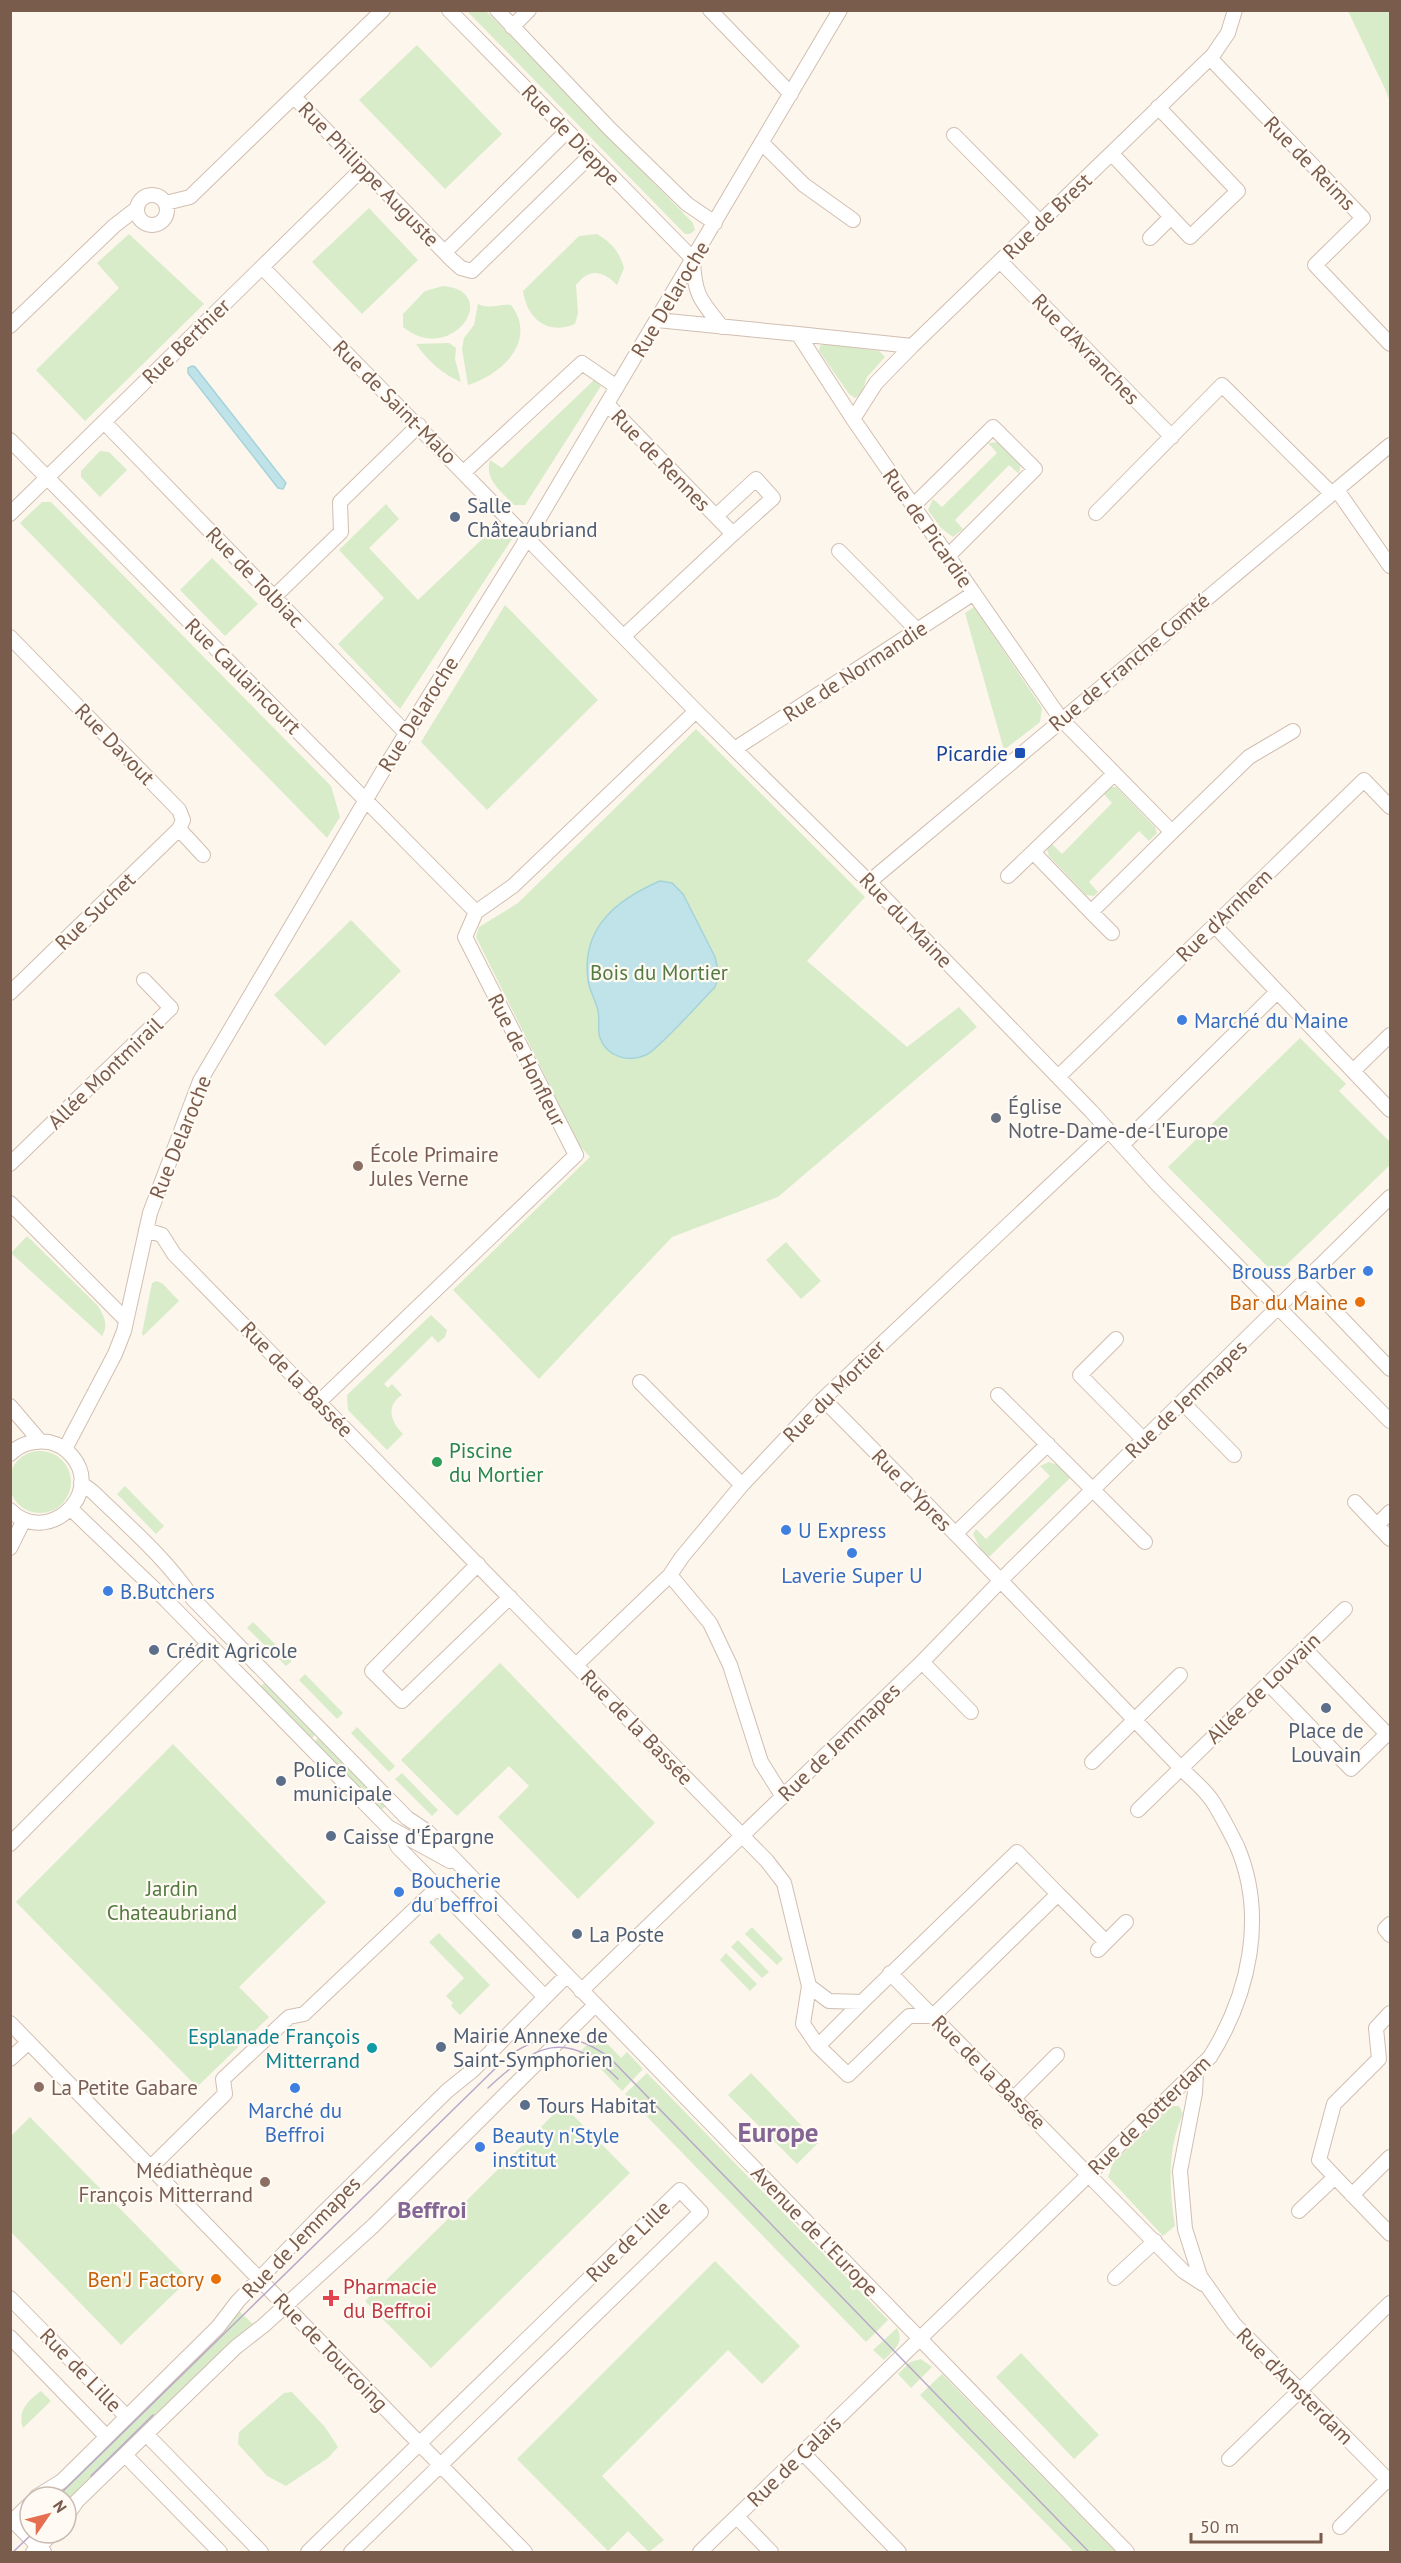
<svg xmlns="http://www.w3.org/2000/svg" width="1401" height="2563" font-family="'PT Sans',sans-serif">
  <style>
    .green { fill: #d8ecc9 }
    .water { fill: #bfe3e8; stroke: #a5d3da; stroke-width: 1.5 }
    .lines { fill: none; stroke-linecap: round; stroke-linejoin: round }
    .minor-casing { stroke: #d1beb0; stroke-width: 16 }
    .minor { stroke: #fff; stroke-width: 14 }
    .tram { stroke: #b9a8c9; stroke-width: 1.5 }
    .service-dot { fill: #5c6f8a; stroke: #fffaf3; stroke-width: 2 }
    .transit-dot { fill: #1a4fb4; stroke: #fffaf3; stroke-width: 2 }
    .shop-dot { fill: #3f7fe0; stroke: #fffaf3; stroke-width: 2 }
    .worship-dot { fill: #6b7280; stroke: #fffaf3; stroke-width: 2 }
    .education-dot { fill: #8d6e63; stroke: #fffaf3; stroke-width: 2 }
    .food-dot { fill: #e8710a; stroke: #fffaf3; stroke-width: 2 }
    .leisure-dot { fill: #2e9e5b; stroke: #fffaf3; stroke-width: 2 }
    .culture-dot { fill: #0f9aa8; stroke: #fffaf3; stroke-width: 2 }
    .health-dot { fill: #e0444e; stroke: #fffaf3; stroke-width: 2 }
    .labels { text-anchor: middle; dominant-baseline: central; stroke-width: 4.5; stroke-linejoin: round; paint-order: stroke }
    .street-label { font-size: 21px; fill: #7a5c4d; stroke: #fffaf3 }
    .service-label { font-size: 21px; fill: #4e5e75; stroke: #fffaf3; text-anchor: start }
    .transit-label { font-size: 21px; fill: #164399; stroke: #fffaf3; text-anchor: end }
    .park-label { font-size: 21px; fill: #537a41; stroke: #fffaf3 }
    .shop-label { font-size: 21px; fill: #366cbe; stroke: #fffaf3; text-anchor: start }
    .worship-label { font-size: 21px; fill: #5b616d; stroke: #fffaf3; text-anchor: start }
    .education-label { font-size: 21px; fill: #785e54; stroke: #fffaf3; text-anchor: start }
    .food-label { font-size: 21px; fill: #c56008; stroke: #fffaf3; text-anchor: end }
    .leisure-label { font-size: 21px; fill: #27864d; stroke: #fffaf3; text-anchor: start }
    .culture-label { font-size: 21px; fill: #0d838f; stroke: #fffaf3; text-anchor: end }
    .health-label { font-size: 21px; fill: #be3a42; stroke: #fffaf3; text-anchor: start }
    .quarter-label { font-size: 24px; font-weight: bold; fill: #846695; stroke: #fffaf3 }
    .district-label { font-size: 27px; font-weight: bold; fill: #846695; stroke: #fffaf3 }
  </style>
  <rect width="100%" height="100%" fill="#fdf6ec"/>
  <!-- green -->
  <path class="green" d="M 467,11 L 486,11 L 693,223 L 695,230 L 690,234 L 685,234 Z
    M 1348,11 L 1390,11 L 1390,101 L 1385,89 Z
    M 417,45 L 502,134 L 445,189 L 359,100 Z
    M 369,208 L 418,260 L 362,314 L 312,262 Z
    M 129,234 L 204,304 L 85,421 L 36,370 L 119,288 L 97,263 Z
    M 597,234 C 612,243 619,251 624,268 L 617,285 C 602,270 589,268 576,285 L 578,313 L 575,324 C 547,336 527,318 523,291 L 579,236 Z
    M 443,286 C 503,291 452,367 403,327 L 403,314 L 425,291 Z
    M 478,304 C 491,310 499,303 511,305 C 538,340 502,375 468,385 L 462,349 L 464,338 L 474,325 Z
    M 449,343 L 456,348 L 455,359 L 461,382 C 441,373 428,361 416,344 Z
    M 825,344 L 879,351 L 885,357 L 867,377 L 861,395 L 855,398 L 849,394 L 819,351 L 820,346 Z
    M 594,380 L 601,386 L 525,505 L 514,505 C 501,491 484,480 490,460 L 502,468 Z
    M 1000,442 L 1021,462 L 1019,474 L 1009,465 L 955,520 L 963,529 L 953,537 L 941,528 L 928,510 L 933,499 L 942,507 L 997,453 L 988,443 Z
    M 100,451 L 109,452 L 127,470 L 100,497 L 81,477 L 81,471 Z
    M 42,502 L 51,502 L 331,786 L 340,817 L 327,838 L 20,523 Z
    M 386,504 L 399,519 L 369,548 L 418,600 L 498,524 L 512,539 L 400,709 L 338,644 L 384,598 L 339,550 Z
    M 212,558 L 258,604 L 225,636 L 180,590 Z
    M 505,605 L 598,700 L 487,810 L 421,742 Z
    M 974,607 L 1042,708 L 1040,722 L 1004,750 L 965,613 Z
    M 696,729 L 865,897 L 807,961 L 907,1047 L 959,1007 L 977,1027 L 778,1197 L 672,1237 L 539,1379 L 453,1290 L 590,1157 L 580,1146 L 476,937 L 479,927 L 518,903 Z
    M 1109,787 L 1116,787 L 1155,827 L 1157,833 L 1149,841 L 1139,831 L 1089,882 L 1098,892 L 1094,896 L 1086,895 L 1049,856 L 1047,849 L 1052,844 L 1062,854 L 1112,803 L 1103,793 Z
    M 351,920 L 401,971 L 325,1046 L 274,995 Z
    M 1300,1038 L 1346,1084 L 1339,1091 L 1390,1142 L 1390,1165 L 1276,1275 L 1168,1167 Z
    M 27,1236 L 98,1306 C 104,1317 109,1324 102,1336 L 11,1253 Z
    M 786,1242 L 821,1281 L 801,1299 L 766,1260 Z
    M 157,1281 L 163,1284 L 179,1301 L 143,1336 L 142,1333 L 152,1283 Z
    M 431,1315 L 447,1330 L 445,1337 L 438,1343 L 432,1336 L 384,1384 L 388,1388 L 392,1384 L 402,1395 C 385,1406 391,1422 403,1434 L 387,1450 L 348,1410 L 347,1395 Z
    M9 1482a31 31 0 1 1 62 0a31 31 0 1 1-62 0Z
    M 1049,1462 L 1060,1466 L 1070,1478 L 989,1557 L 981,1550 L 973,1534 L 976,1529 L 986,1539 L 1050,1476 L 1040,1466 Z
    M 125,1486 L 164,1526 L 156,1534 L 117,1494 Z
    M 253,1622 L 292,1661 L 286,1666 L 247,1628 Z
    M 500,1663 L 655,1823 L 578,1899 L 498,1817 L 529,1786 L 509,1766 L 457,1816 L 401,1760 Z
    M 305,1674 L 343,1713 L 337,1719 L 299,1680 Z
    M 266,1681 L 317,1733 L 310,1740 L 259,1688 Z
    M 357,1727 L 395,1766 L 389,1772 L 351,1733 Z
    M 320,1736 L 387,1805 L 380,1811 L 313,1743 Z
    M 173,1744 L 326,1902 L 239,1987 L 269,2017 L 197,2087 L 16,1902 Z
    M 402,1773 L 438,1810 L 432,1816 L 395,1779 Z
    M 752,1927 L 783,1959 L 777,1965 L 745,1934 Z
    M 439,1933 L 490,1985 L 460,2015 L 451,2006 L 453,2003 L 446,1996 L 464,1978 L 429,1942 Z
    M 738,1940 L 769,1972 L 762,1978 L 731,1947 Z
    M 726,1953 L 757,1984 L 750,1991 L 720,1960 Z
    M 598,2034 L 621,2058 L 627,2052 L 643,2069 L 622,2091 L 601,2069 L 576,2056 Z
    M 647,2073 L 888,2320 L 866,2342 L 625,2094 Z
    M 751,2073 L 818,2143 L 797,2164 L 728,2095 Z
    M 563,2105 L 630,2173 L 431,2368 L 365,2301 Z
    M 1172,2106 L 1179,2106 L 1183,2114 C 1167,2149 1169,2189 1175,2226 L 1163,2236 L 1108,2177 L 1113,2163 Z
    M 30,2117 L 189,2279 L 121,2345 L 11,2232 L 11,2136 Z
    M 715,2261 L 800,2346 L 762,2384 L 728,2350 L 602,2476 L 664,2540 L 649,2552 L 628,2531 L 608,2551 L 517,2459 Z
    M 238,2310 L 255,2326 L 66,2512 L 66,2497 L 47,2497 Z
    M 897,2328 C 905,2343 894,2350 884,2360 L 873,2350 Z
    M 1021,2353 L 1099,2435 L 1074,2459 L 996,2377 Z
    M 921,2359 L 932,2367 L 911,2388 L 898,2374 L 910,2362 Z
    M 942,2374 L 1116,2552 L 1074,2552 L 920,2395 Z
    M 41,2391 L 51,2401 L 23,2428 C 17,2410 28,2401 41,2391 Z
    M 292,2392 L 325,2427 L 338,2447 L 328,2458 L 286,2486 L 267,2476 L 238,2444 L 239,2432 L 284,2393 Z"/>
  <!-- water -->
  <path class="water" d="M 192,366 L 195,367 L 286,483 L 283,489 L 278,488 L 188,373 L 188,368 Z
    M 660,881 L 672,883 L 683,894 L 715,957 L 719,974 L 715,987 C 702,1000 659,1049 646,1055 C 629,1063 607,1057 600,1038 C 597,1030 600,1020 598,1011 C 596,1000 589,991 588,980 C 581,928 616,900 660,881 Z"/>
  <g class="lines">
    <defs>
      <path id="minor" d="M 449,10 L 693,259 C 694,294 700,300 722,327
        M 497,10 L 610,129 L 687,204 L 715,223
        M 710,10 L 791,94
        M 512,27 L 529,10
        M 1210,58 L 1363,218 L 1315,265 L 1390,344
        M 294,97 L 451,259 L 461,268 L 472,271 L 591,155
        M 954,135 L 1040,222
        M 762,143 L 804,185 L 853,220
        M 1112,154 L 1190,237 L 1238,191 L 1158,107
        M137 210a15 15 0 1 1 30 0a15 15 0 1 1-30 0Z
        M 166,203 L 190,197 L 383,10
        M 1150,238 L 1171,217
        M 445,252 L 567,131
        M 1000,261 L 1172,437
        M 262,267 L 696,711 L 869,882 L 1091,1111 L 1157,1184 L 1390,1421
        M 657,320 L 798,334 L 853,419 L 1061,719 L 1172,832 L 1091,912 L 1033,852 L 1114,774
        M 10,326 L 114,226 L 136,209
        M 798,334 L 912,346
        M 607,404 L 733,534 L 624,636
        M 853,419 L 876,383 L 912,346 L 1213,55 L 1228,33 L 1235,10
        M 104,422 L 406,733
        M 10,440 L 476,912
        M 464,472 L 582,363 L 617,387
        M 1337,490 L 1390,566
        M 913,506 L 993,427 L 1035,469 L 948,556
        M 1096,513 L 1222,385 L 1332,494
        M 10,514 L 363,168
        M 716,516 L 756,479 L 773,498 L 733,534
        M 839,551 L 917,630
        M 274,597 L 341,532 L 340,502 L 419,425
        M 10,637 L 179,810 L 183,820 L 179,829 L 203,855
        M 736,748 L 974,593
        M 1172,832 L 1249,757 L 1293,731
        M 1008,876 L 1033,852
        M 869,882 L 1390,445
        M 1091,912 L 1112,933
        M 1214,925 L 1390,1110
        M 10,993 L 179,829
        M 1353,1071 L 1390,1035
        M 1058,1077 L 1364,780 L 1390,807
        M 1122,1145 L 1277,992
        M 10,1164 L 171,1008 L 144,980
        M 10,1203 L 126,1320
        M 146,1230 L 162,1235 L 174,1254 L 767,1861 L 784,1883 L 809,1986 L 829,2001 L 862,2002 L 1017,1852 L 1058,1894 L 933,2016 L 909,2016 L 848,2075 L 818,2046 L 862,2002
        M 1305,1280 L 1390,1369
        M 1116,1339 L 1080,1375 L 1144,1440
        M 640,1382 L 742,1485
        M 998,1395 L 1145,1542
        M 319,1402 L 576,1155 L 465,937 L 476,912 L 513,886 L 696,711
        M 1182,1402 L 1234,1455
        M 10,1406 L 40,1441
        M 65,1449 L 115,1354 L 124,1331 L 150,1213 L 200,1081 L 384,769 L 528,537 L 840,10
        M 10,1454 C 21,1443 34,1440 49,1442 C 58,1444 66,1449 72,1456 C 105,1495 46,1547 10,1510
        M 81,1483 L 93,1492 C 127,1525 167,1559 193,1599 L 407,1818 L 428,1832 L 1127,2552
        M 1355,1502 L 1390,1539
        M 71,1509 L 166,1600 L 388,1827 L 450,1861
        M 1377,1525 L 1390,1512
        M 955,1534 L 1048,1444
        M 10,1548 L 24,1520
        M 478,1564 L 372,1671 L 402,1701 L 510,1597
        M 670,1575 L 710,1623 L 730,1665 L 761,1762 L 783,1797
        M 922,1662 L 971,1712
        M 576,1665 L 670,1575 L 682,1557 L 742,1485 L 823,1399 L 1108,1131
        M 1268,1683 L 1351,1769 L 1387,1734 L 1304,1648
        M 1092,1762 L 1180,1675
        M 1138,1810 L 1345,1609
        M 388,1827 L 398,1847 L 545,1997
        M 10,1844 L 209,1643
        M 1058,1894 L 1106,1942
        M 1390,1924 L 1385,1929 L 1390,1935
        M 1098,1950 L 1126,1922
        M 890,1973 L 1183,2271 L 1203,2284
        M 809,1986 L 803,2024 L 818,2046
        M 581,1991 L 922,1662 L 1010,1571 L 1390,1197
        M 10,2023 L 525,2552
        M 10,2059 L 29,2042
        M 1196,2072 L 1195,2093 L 1180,2171 L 1185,2229 L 1200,2276 L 1234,2324 L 1390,2482
        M 1015,2097 L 1057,2055
        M 151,2167 L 225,2094 L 223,2079 L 289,2017 L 304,2014 L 437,1888
        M 1335,2177 L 1390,2234
        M 1352,2195 L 1390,2157
        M 1299,2211 L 1335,2177 L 1319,2160 L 1334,2104 L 1379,2059 L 1376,2028 L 1390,2013
        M 1115,2278 L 1155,2241
        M 10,2298 L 127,2417
        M 10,2337 L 106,2436
        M 147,2435 L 261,2552
        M 803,2453 L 899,2552
        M 126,2456 L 220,2552
        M 1229,2459 L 1390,2303
        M 36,2497 L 62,2481 L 218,2327 L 238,2301 L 321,2215 L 447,2091 L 473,2070 L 566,1976
        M 66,2517 L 77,2501 L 236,2347 L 263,2326 L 373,2226 L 595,2005
        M 737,2517 L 771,2552
        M 10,2518 L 44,2552
        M 10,2523 L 30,2504
        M 1340,2527 L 1388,2479
        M 33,2552 L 53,2533
        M 308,2552 L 680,2190 L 701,2212 L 351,2552
        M 700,2552 L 1210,2057 C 1249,1995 1267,1916 1237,1846 C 1230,1832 1222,1816 1213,1802 C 1205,1789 1190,1778 1179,1766 C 1153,1739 1127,1712 1101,1685 C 1009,1589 917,1493 823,1399"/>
    </defs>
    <!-- minor casing -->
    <use href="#minor" class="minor-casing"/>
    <!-- minor -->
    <use href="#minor" class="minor"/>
    <!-- tram -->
    <path class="tram" d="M 488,2088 C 534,2045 567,2027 618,2079
      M 91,2476 L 153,2415
      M 57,2497 L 506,2058 C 542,2031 574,2031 610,2058 L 1089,2552
      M 13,2552 L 33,2533"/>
  </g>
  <!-- markers -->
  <g class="service-dot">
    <circle cx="455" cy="517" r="6"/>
    <circle cx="154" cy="1650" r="6"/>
    <circle cx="1326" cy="1708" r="6"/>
    <circle cx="281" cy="1781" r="6"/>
    <circle cx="331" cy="1836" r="6"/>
    <circle cx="577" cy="1934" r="6"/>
    <circle cx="441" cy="2047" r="6"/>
    <circle cx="525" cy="2105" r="6"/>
  </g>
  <rect class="transit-dot" x="1014" y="747" width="12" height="12" rx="3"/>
  <g class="shop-dot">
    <circle cx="1182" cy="1020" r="6"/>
    <circle cx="1368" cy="1271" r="6"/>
    <circle cx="786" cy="1530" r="6"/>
    <circle cx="852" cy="1553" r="6"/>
    <circle cx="108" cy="1591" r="6"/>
    <circle cx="399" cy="1892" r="6"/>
    <circle cx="295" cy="2088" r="6"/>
    <circle cx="480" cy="2147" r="6"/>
  </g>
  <circle class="worship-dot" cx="996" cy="1118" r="6"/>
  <g class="education-dot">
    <circle cx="358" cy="1166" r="6"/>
    <circle cx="39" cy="2087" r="6"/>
    <circle cx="265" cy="2182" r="6"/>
  </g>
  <g class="food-dot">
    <circle cx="1360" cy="1302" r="6"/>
    <circle cx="216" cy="2279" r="6"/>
  </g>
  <circle class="leisure-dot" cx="437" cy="1462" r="6"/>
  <circle class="culture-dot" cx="372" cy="2048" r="6"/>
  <path class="health-dot" d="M328 2289h6v6h6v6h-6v6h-6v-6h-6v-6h6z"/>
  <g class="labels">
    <!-- street labels -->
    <g class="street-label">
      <text transform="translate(571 135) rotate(46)">Rue de Dieppe</text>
      <text transform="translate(1310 163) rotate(46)">Rue de Reims</text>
      <text transform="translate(369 174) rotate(46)">Rue Philippe Auguste</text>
      <text transform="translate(1047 216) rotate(-44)">Rue de Brest</text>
      <text transform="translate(670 299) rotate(-59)">Rue Delaroche</text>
      <text transform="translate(186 341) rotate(-44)">Rue Berthier</text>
      <text transform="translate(1086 349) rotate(46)">Rue d'Avranches</text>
      <text transform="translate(395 402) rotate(45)">Rue de Saint-Malo</text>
      <text transform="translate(661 460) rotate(46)">Rue de Rennes</text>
      <text transform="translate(928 528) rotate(55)">Rue de Picardie</text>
      <text transform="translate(255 577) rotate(46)">Rue de Tolbiac</text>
      <text transform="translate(1129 662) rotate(-40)">Rue de Franche Comté</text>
      <text transform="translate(855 671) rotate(-33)">Rue de Normandie</text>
      <text transform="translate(243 676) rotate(45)">Rue Caulaincourt</text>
      <text transform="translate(418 714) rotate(-58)">Rue Delaroche</text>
      <text transform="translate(115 744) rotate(46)">Rue Davout</text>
      <text transform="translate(95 911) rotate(-44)">Rue Suchet</text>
      <text transform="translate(1224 915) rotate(-44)">Rue d'Arnhem</text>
      <text transform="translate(906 920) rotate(46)">Rue du Maine</text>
      <text transform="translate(527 1060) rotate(63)">Rue de Honfleur</text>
      <text transform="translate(105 1073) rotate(-44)">Allée Montmirail</text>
      <text transform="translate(180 1137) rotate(-68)">Rue Delaroche</text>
      <text transform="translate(297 1379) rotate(46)">Rue de la Bassée</text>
      <text transform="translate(834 1391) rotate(-45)">Rue du Mortier</text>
      <text transform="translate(1186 1399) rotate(-44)">Rue de Jemmapes</text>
      <text transform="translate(912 1490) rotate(46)">Rue d'Ypres</text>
      <text transform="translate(1263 1688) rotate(-44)">Allée de Louvain</text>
      <text transform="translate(637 1727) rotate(46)">Rue de la Bassée</text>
      <text transform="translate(839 1742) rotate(-44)">Rue de Jemmapes</text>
      <text transform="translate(989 2072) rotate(45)">Rue de la Bassée</text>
      <text transform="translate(1149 2115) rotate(-44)">Rue de Rotterdam</text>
      <text transform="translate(815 2231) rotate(46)">Avenue de l'Europe</text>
      <text transform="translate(301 2237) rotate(-46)">Rue de Jemmapes</text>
      <text transform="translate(628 2241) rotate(-44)">Rue de Lille</text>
      <text transform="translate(331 2352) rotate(46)">Rue de Tourcoing</text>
      <text transform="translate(81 2370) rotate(46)">Rue de Lille</text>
      <text transform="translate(1295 2386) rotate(45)">Rue d'Amsterdam</text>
      <text transform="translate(794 2461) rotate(-44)">Rue de Calais</text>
    </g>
    <!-- service labels -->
    <g class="service-label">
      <text x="467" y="505">Salle<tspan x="467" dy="24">Châteaubriand</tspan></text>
      <text x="166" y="1650">Crédit Agricole</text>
      <text x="1326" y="1730" text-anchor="middle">Place de<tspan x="1326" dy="24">Louvain</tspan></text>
      <text x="293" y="1769">Police<tspan x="293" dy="24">municipale</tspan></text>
      <text x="343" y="1836">Caisse d'Épargne</text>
      <text x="589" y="1934">La Poste</text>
      <text x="453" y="2035">Mairie Annexe de<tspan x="453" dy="24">Saint-Symphorien</tspan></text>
      <text x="537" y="2105">Tours Habitat</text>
    </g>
    <!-- transit labels -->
    <g class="transit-label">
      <text x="1008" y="753">Picardie</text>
    </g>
    <!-- park labels -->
    <g class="park-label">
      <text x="659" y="972">Bois du Mortier</text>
      <text x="172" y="1888">Jardin<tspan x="172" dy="24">Chateaubriand</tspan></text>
    </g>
    <!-- shop labels -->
    <g class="shop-label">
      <text x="1194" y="1020">Marché du Maine</text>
      <text x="1356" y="1271" text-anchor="end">Brouss Barber</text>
      <text x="798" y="1530">U Express</text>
      <text x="852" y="1575" text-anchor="middle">Laverie Super U</text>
      <text x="120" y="1591">B.Butchers</text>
      <text x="411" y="1880">Boucherie<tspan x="411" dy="24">du beffroi</tspan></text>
      <text x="295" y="2110" text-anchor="middle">Marché du<tspan x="295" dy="24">Beffroi</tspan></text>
      <text x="492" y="2135">Beauty n'Style<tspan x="492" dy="24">institut</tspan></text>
    </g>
    <!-- worship labels -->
    <g class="worship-label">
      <text x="1008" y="1106">Église<tspan x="1008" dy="24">Notre-Dame-de-l'Europe</tspan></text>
    </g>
    <!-- education labels -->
    <g class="education-label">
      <text x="370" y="1154">École Primaire<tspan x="370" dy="24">Jules Verne</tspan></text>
      <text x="51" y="2087">La Petite Gabare</text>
      <text x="253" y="2170" text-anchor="end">Médiathèque<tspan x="253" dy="24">François Mitterrand</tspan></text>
    </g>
    <!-- food labels -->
    <g class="food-label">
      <text x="1348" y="1302">Bar du Maine</text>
      <text x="204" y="2279">Ben'J Factory</text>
    </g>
    <!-- leisure labels -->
    <g class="leisure-label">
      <text x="449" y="1450">Piscine<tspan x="449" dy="24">du Mortier</tspan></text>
    </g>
    <!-- culture labels -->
    <g class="culture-label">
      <text x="360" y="2036">Esplanade François<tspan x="360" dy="24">Mitterrand</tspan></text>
    </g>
    <!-- health labels -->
    <g class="health-label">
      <text x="343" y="2286">Pharmacie<tspan x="343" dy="24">du Beffroi</tspan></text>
    </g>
    <!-- quarter labels -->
    <g class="quarter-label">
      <text x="432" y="2209">Beffroi</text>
    </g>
    <!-- district labels -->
    <g class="district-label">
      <text x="778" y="2132">Europe</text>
    </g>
  </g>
  <!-- border -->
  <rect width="1401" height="2563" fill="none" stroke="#7a5c4d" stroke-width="24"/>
  <!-- north arrow -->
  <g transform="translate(48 2515) rotate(55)"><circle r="28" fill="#fffaf3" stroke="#cabbb1" stroke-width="1.5"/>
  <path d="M0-4.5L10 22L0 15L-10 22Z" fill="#e76f51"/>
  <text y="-9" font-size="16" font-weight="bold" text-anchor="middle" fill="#7a5c4d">N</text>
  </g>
  <!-- scale -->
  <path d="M1191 2533v9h130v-9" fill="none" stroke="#7a5c4d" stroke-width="3"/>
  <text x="1200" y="2533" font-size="18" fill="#7a5c4d" stroke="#fffaf3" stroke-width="4.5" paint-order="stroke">50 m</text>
</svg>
